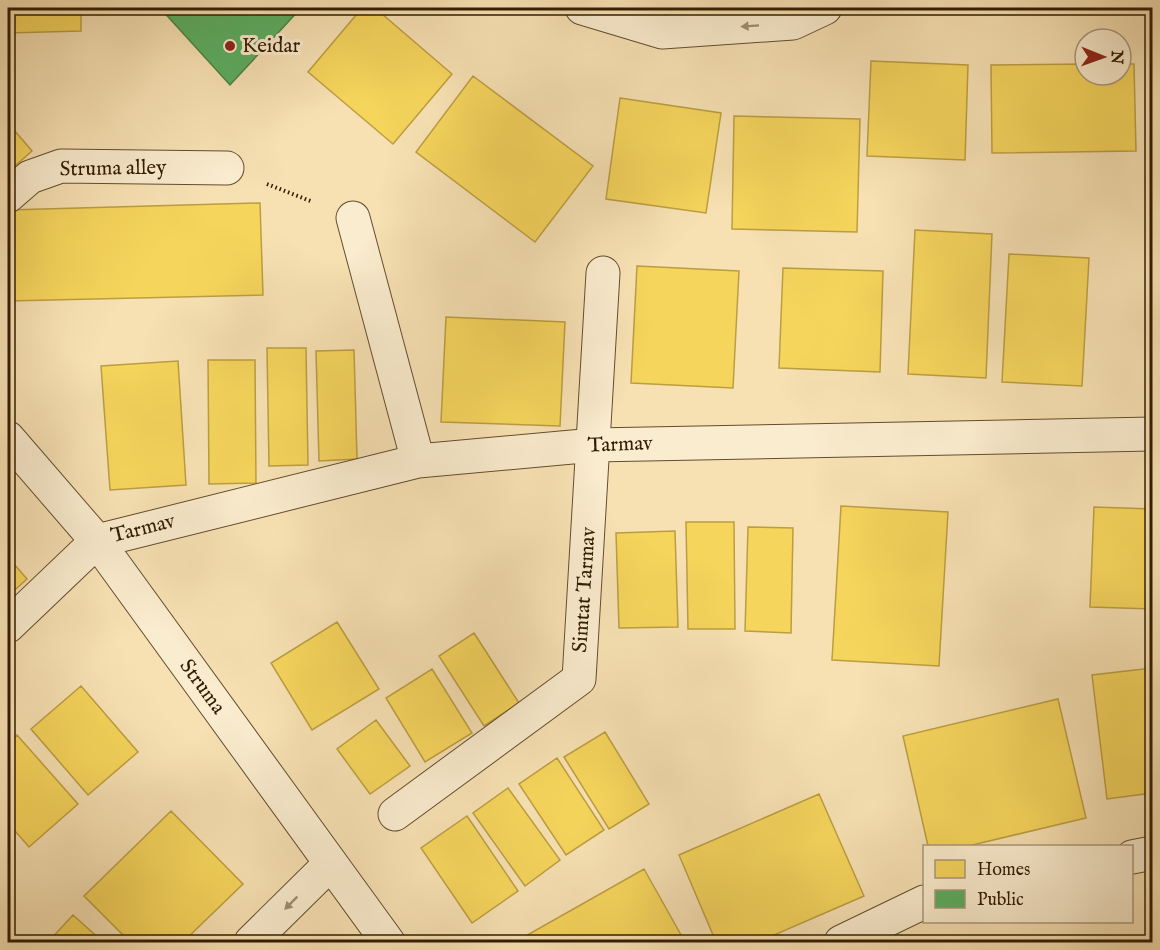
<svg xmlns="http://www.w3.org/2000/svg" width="1160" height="950" font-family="'IM FELL English',serif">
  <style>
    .homes { fill: #f6d55c; stroke: #bb9e41; stroke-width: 1.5 }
    .public { fill: #5aae61; stroke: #4e8244; stroke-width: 1.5 }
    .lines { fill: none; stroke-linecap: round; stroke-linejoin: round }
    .minor-casing { stroke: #634d2e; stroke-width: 35 }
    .path { stroke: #321c02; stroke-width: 4; stroke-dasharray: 1.5 3; stroke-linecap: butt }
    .minor { stroke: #faecce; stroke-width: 33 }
    .oneway { fill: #a08e72 }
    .poi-dot { fill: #8f2418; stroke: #faecce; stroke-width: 2 }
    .labels { text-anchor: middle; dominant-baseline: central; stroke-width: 6; stroke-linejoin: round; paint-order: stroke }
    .poi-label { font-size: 21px; fill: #321c02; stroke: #faecce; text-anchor: start }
    .street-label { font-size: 21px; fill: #321c02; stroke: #faecce }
  </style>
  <rect width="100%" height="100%" fill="#f7e1b3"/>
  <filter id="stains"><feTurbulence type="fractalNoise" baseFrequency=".00333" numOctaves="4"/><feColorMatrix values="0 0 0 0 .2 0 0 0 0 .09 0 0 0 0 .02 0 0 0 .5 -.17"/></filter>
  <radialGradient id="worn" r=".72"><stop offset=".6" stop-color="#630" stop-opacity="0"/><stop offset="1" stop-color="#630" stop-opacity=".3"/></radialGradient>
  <!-- homes -->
  <path class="homes" d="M 8,8 L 81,8 L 81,31 L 8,33 Z
    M 362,8 L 375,8 L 452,74 L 393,144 L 308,72 Z
    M 1141,8 L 1152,8 L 1152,24 Z
    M 871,61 L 968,65 L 965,160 L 867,156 Z
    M 1085,64 L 1085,75 L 1121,75 L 1121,64 L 1134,64 L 1136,151 L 992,153 L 991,65 Z
    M 473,76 L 593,166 L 535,242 L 416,152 Z
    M 620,98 L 721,113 L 706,213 L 606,199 Z
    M 734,116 L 860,119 L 857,232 L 732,229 Z
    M 8,123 L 32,151 L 8,172 Z
    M 260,203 L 263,295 L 8,301 L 8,210 Z
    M 915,230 L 992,234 L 986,378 L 908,374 Z
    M 1009,254 L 1089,258 L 1082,386 L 1002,382 Z
    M 637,266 L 739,271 L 733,388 L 631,383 Z
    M 783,268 L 883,271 L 880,372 L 779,368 Z
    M 446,317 L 565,322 L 560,426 L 441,422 Z
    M 267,348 L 306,348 L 308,465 L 269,466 Z
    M 354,350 L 357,459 L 319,461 L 316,351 Z
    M 208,360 L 255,360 L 256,483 L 209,484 Z
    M 178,361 L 186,485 L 110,490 L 101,366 Z
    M 841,506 L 948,512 L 939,666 L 832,660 Z
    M 1094,507 L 1152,509 L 1152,609 L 1090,607 Z
    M 686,522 L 734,522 L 735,629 L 688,629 Z
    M 748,527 L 793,528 L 791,633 L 745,631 Z
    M 675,531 L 678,627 L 619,628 L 616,533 Z
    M 8,557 L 27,579 L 8,596 Z
    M 337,622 L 379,689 L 312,730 L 271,663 Z
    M 474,633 L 519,703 L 484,726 L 439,656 Z
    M 1152,668 L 1152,793 L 1107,799 L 1092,675 Z
    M 432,669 L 472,733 L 425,762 L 386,698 Z
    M 81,686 L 138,752 L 88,795 L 31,729 Z
    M 1058,699 L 1086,818 L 968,846 L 928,846 L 903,736 Z
    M 376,720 L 410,766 L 370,794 L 337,749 Z
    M 605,732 L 649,804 L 609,829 L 564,757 Z
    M 17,735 L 78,804 L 29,847 L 8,823 L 8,743 Z
    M 557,758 L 604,830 L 566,855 L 519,784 Z
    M 508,788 L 560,860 L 525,886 L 473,813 Z
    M 819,794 L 864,896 L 758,942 L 716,942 L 679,855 Z
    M 171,811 L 243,884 L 183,942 L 130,942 L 84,896 Z
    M 467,816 L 518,891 L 472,923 L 421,848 Z
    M 644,869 L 685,942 L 515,942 Z
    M 73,915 L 103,942 L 48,942 Z"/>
  <!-- public -->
  <path class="public" d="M 160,8 L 301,8 L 230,85 Z"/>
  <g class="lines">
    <defs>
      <path id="minor" d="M 582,8 L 662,32 L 793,23 L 825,8
        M 8,196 L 30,177 L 61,166 L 227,168
        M 353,218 L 418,461
        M 8,438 L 97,541 L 388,942
        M 8,626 L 97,541 L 418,461 L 594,445 L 1152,434
        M 395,814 L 579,679 L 603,273
        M 1132,857 L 1152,853
        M 251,942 L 330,864
        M 841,942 L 924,902"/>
    </defs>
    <!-- minor casing -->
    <use href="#minor" class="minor-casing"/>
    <!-- path -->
    <path class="path" d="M 267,184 L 313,202"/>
    <!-- minor -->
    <use href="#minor" class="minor"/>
  </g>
  <!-- one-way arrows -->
  <defs><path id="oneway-solid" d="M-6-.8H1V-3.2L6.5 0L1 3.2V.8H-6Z" transform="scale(1.5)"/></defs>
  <g class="oneway">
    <use href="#oneway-solid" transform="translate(750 26) rotate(176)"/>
    <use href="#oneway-solid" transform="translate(291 903) rotate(135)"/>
  </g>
  <!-- markers -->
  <circle class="poi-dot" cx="230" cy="46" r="6"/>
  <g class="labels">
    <!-- poi labels -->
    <g class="poi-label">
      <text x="242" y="46">Keidar</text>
    </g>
    <!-- street labels -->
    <g class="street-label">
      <text transform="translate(113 169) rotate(-1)">Struma alley</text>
      <text transform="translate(620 445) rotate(-2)">Tarmav</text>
      <text transform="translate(143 529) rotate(-14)">Tarmav</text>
      <text transform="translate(585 590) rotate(-86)">Simtat Tarmav</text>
      <text transform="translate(202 687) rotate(54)">Struma</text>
    </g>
  </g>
  <!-- margin -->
  <rect width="1160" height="950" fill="none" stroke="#f7e1b3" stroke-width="30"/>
  <rect x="9" y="9" width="1142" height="932" fill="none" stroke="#321c02" stroke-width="3"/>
  <rect x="15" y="15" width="1130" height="920" fill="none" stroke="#321c02" stroke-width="1.5"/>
  <!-- legend -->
  <rect x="923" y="845" width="210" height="78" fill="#faecce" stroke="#aa997c" stroke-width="1.5"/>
  <rect x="935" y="860" width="30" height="18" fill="#f6d55c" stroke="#aa997c" stroke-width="1.5"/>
  <text x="977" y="875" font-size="18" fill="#321c02">Homes</text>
  <rect x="935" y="890" width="30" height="18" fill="#5aae61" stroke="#aa997c" stroke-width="1.5"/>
  <text x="977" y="905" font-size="18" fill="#321c02">Public</text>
  <!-- north arrow -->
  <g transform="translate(1103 57) rotate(91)"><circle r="28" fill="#faecce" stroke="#aa997c" stroke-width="1.5"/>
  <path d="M0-4.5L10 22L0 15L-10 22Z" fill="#8f2418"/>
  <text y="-9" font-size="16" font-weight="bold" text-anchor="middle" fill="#321c02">N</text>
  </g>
  <rect width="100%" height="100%" filter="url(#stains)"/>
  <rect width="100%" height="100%" fill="url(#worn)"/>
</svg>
